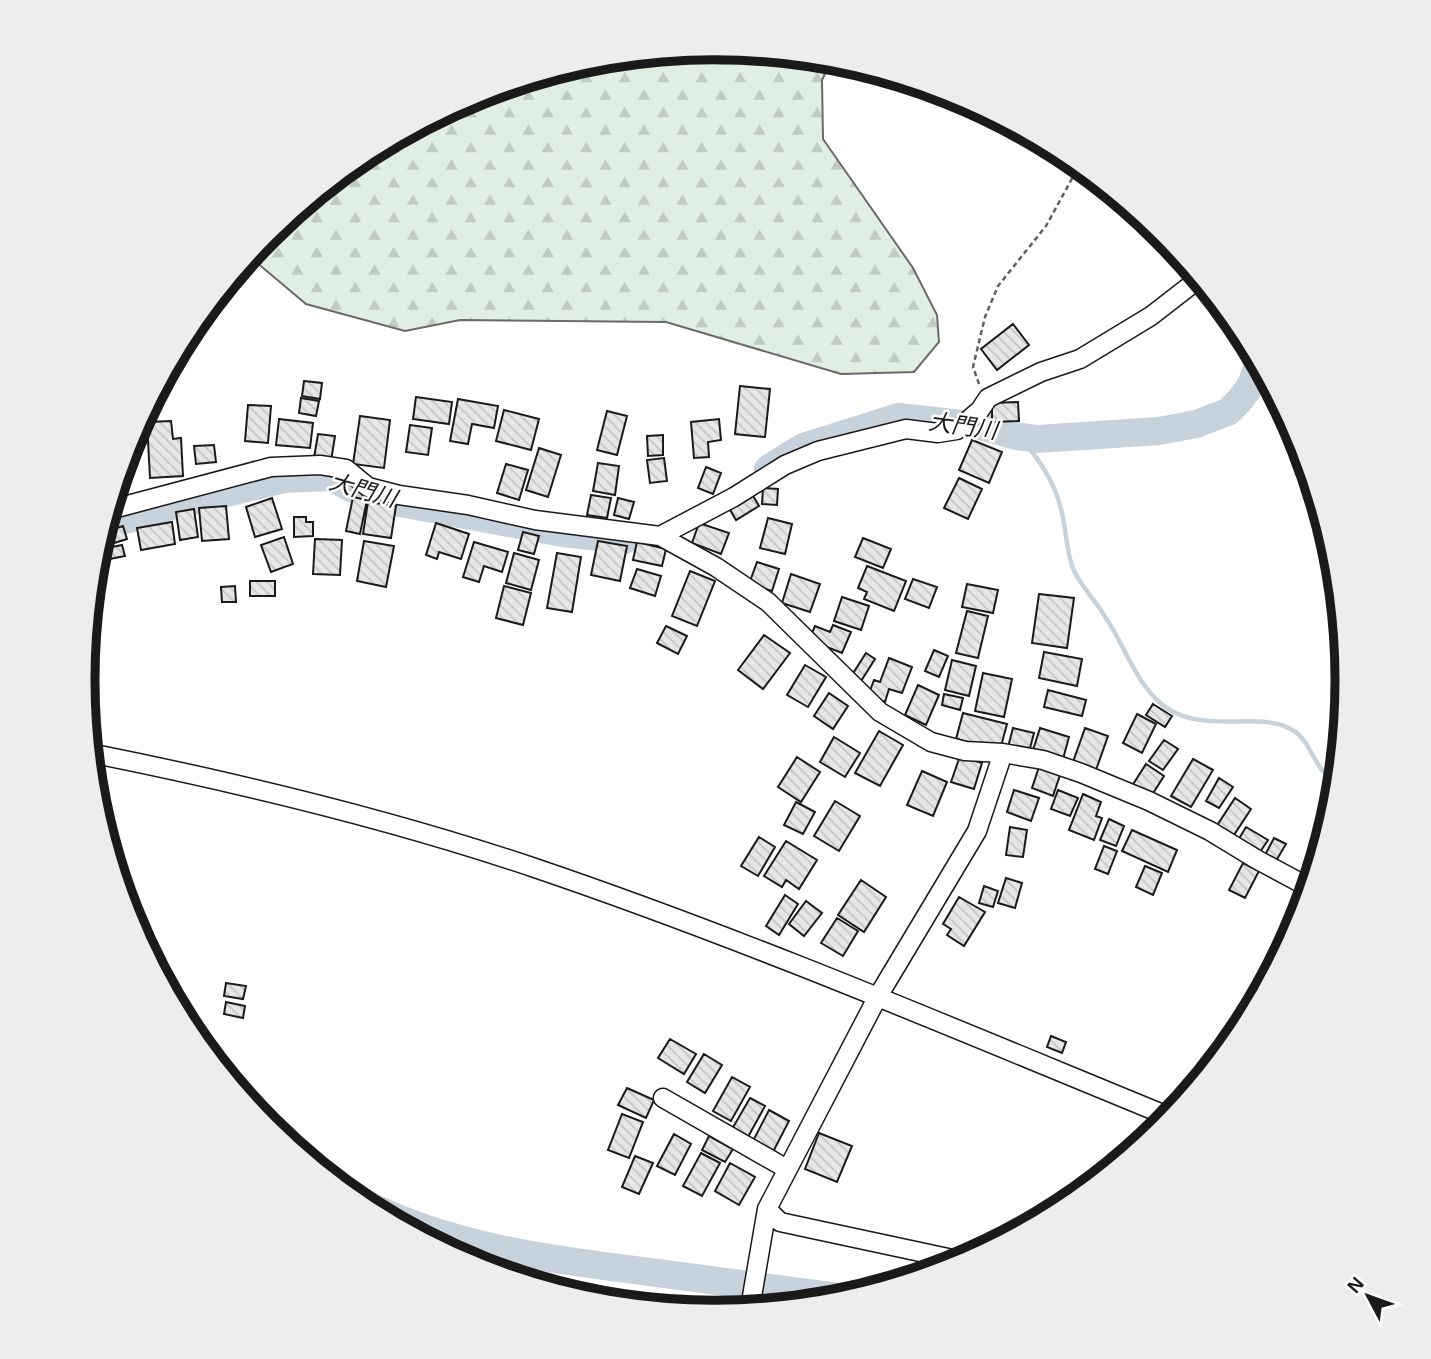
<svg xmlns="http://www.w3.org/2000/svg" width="1431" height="1359" font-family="Arial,'Noto Sans JP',sans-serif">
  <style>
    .forest { fill: url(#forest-firs); stroke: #6a6a6a; stroke-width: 2 }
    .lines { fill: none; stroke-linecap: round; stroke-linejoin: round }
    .stream { stroke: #c6d2dc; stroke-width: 4.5 }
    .river { stroke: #c6d2dc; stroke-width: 28 }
    .building { fill: url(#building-back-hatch); stroke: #1a1a1a; stroke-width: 2 }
    .minor-casing { stroke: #1a1a1a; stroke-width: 21 }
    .path { stroke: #5f5f5f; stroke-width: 2.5; stroke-dasharray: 5 3.5; stroke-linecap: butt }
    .minor { stroke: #fff; stroke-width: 18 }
    .labels { text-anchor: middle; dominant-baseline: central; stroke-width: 5; stroke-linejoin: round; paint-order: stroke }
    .water-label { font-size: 23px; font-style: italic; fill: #1a1a1a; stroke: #fff }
    .rim { fill: none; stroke: #1a1a1a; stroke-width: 9 }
  </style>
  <defs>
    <pattern id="forest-firs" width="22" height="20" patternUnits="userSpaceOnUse" patternTransform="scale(1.75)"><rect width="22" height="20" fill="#e0efe3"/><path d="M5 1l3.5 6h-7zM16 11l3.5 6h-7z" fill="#c0ccc2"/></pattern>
    <pattern id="building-back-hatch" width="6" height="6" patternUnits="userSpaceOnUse" patternTransform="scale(1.75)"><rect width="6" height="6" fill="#e6e6e6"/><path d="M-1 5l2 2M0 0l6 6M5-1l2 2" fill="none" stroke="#c5c5c5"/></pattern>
  </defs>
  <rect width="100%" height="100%" fill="#fff"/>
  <!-- forest -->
  <path class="forest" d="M 716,47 L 832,59 L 822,80 L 823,139 L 913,268 L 937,315 L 939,342 L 914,372 L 841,374 L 666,322 L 460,320 L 405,331 L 306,304 L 249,256 L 269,232 L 365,154 L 474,95 L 593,59 Z
    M 1320,506 L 1336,557 L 1345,656 L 1326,576 Z"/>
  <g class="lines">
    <!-- stream -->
    <path class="stream" d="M 1019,436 C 1038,458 1054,480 1061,509 C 1066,527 1066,548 1072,566 C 1079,585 1094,598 1104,615 C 1122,641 1132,673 1154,697 C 1194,741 1258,707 1294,731 C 1307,739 1313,759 1322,770 C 1327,775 1332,780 1337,785"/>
    <!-- river -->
    <path class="river" d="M 768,469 L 803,447 L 898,417 L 981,426 L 1016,436 L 1038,439 L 1159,431 L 1196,424 L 1228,412 L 1240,400 L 1251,385 L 1259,362
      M 105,526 L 164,508 L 285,479 L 330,477 L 351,488 L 379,499 L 563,533 L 625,540
      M 358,1200 C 448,1247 551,1260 650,1272 C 715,1281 780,1289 845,1298"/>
  </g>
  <!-- building -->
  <path class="building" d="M 1013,324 L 1029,345 L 997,370 L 981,349 Z
    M 304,381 L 322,383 L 320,399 L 302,396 Z
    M 740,386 L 770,389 L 765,437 L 735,434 Z
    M 416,397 L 452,402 L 449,424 L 413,419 Z
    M 301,398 L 319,401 L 316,416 L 299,413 Z
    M 458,399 L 498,406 L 494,428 L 472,424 L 468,444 L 450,441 Z
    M 1018,402 L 1019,421 L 992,422 L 992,403 Z
    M 248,405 L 271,406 L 268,443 L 245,441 Z
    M 504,410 L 539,419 L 531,450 L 496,441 Z
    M 607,411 L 627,416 L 617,455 L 597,450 Z
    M 360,416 L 390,420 L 384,468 L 353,464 Z
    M 279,419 L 313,423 L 310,448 L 276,445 Z
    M 719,419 L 721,440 L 708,442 L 709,457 L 694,458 L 691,422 Z
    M 171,421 L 173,439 L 181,438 L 183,476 L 150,478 L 147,422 Z
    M 410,425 L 432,428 L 428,455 L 406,452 Z
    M 318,434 L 335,436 L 331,461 L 314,458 Z
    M 663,435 L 663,455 L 648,456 L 647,436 Z
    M 972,440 L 1002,452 L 989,483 L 959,470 Z
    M 214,445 L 216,462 L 196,464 L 194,446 Z
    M 539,448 L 561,455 L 548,497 L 526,490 Z
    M 664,458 L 667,481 L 650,483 L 647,460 Z
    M 598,463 L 619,466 L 615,495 L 593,491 Z
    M 506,464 L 528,470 L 519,500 L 497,493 Z
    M 706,467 L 721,473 L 713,494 L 698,488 Z
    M 959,478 L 982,489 L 968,519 L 944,508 Z
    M 763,488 L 778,489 L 777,505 L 762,504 Z
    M 752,494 L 759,506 L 736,520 L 729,508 Z
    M 591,495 L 611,498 L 607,518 L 587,515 Z
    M 353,497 L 367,500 L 360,534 L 346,531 Z
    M 272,498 L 282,529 L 255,537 L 246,507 Z
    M 618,498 L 634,502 L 629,519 L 614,515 Z
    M 368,502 L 396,506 L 391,538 L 363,534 Z
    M 226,506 L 229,539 L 202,541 L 199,508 Z
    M 194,509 L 198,537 L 180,540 L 176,512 Z
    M 294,517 L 306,517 L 306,522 L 313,522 L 313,536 L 294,537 Z
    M 768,518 L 792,524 L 785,554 L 760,548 Z
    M 172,522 L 175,544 L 141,550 L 137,528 Z
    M 436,523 L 469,534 L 461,559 L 439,552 L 437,559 L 426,555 Z
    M 699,523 L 729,533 L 721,554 L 692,543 Z
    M 123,526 L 127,539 L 98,548 L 103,532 Z
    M 523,532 L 539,536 L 534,554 L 518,550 Z
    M 284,537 L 293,564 L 271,572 L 261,545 Z
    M 863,538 L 891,549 L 883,568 L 855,557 Z
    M 315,539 L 342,540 L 340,575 L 313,574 Z
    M 364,541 L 394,546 L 386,587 L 357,581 Z
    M 598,541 L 627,546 L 620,581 L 591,575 Z
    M 474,542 L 508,552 L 502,572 L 484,566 L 479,582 L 463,577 Z
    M 637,542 L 666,549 L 662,566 L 633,560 Z
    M 122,545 L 125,556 L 95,562 L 97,550 Z
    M 514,553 L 539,560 L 531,590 L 506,583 Z
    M 557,553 L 581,557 L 572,612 L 547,608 Z
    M 757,562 L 779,569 L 772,591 L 749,584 Z
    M 867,566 L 906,581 L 894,611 L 864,599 L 867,592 L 858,588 Z
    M 637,569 L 661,576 L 655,596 L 630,588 Z
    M 690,571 L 715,581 L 697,626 L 672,616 Z
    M 791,574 L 820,584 L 810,612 L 782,603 Z
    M 913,579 L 937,587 L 929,608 L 905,599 Z
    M 250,581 L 275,581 L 275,596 L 250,596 Z
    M 967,584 L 998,590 L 993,613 L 962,607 Z
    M 235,586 L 236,602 L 222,602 L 221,587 Z
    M 504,586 L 531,593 L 523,625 L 496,618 Z
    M 1039,594 L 1074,598 L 1067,648 L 1032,643 Z
    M 842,597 L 869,606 L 861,630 L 834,621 Z
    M 967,611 L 988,616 L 978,658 L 956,653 Z
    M 833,625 L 851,632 L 842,653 L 809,640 L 815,626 L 830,632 Z
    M 666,626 L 687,636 L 678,654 L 657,643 Z
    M 764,635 L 790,653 L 763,689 L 738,670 Z
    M 934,650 L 948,656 L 939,677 L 925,671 Z
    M 1044,652 L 1082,659 L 1077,686 L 1039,678 Z
    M 866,653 L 875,659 L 861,681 L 852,675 Z
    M 889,658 L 912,667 L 902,693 L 889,689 L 885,702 L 868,696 L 874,680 L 880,682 Z
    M 952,660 L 976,666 L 969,696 L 945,690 Z
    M 805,665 L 826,677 L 808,707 L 787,695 Z
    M 983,673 L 1012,679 L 1004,717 L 975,711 Z
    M 918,685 L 939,695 L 926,725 L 905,715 Z
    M 1048,690 L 1086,700 L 1082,716 L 1044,707 Z
    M 829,693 L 848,706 L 833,729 L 814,716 Z
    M 944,694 L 963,698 L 960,710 L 942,705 Z
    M 1153,704 L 1172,716 L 1165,727 L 1146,715 Z
    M 963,713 L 1007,724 L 1000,750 L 956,739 Z
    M 1137,714 L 1156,724 L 1142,753 L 1123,743 Z
    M 1013,728 L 1034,733 L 1029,752 L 1008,747 Z
    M 1040,728 L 1069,737 L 1063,759 L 1033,750 Z
    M 1085,728 L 1108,736 L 1096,770 L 1073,762 Z
    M 879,731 L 903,745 L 880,786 L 855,773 Z
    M 834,737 L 860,753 L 845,777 L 820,762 Z
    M 1164,740 L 1178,749 L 1163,770 L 1149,761 Z
    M 960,756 L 982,763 L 974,789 L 951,782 Z
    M 797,757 L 820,772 L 801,802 L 778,787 Z
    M 1193,759 L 1213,770 L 1191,807 L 1171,796 Z
    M 1146,764 L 1164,776 L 1150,798 L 1132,786 Z
    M 1039,767 L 1060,775 L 1053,796 L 1032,788 Z
    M 922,771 L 947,782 L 933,816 L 907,805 Z
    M 1219,778 L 1233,787 L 1219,808 L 1206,801 Z
    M 1014,790 L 1039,798 L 1031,821 L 1007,812 Z
    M 1058,790 L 1078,798 L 1070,816 L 1051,809 Z
    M 1083,794 L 1101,802 L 1096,816 L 1102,818 L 1094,840 L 1069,830 Z
    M 1235,798 L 1251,809 L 1232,838 L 1216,827 Z
    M 835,801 L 860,816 L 839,851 L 814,836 Z
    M 796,802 L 815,812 L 803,834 L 784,825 Z
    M 1109,819 L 1124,826 L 1116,846 L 1100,840 Z
    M 1010,827 L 1027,830 L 1023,857 L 1006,855 Z
    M 1246,827 L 1268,840 L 1258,855 L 1237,842 Z
    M 1132,830 L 1177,850 L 1168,872 L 1122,851 Z
    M 1326,835 L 1315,872 L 1304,864 Z
    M 759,837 L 775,847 L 758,876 L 741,866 Z
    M 1274,838 L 1286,844 L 1276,861 L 1265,855 Z
    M 786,841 L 817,860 L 799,889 L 786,880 L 782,887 L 764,876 Z
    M 1104,846 L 1117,851 L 1108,874 L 1095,869 Z
    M 1243,863 L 1259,871 L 1245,898 L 1229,890 Z
    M 1145,866 L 1162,873 L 1153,895 L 1136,887 Z
    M 1006,878 L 1022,883 L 1015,908 L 998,903 Z
    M 861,880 L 886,897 L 864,932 L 838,915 Z
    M 984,886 L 998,891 L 993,907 L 979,903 Z
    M 785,895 L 798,904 L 779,935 L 766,926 Z
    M 959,897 L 985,912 L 964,946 L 947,935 L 951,929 L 943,924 Z
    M 806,901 L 822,913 L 804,936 L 789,924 Z
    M 837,918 L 858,931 L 843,956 L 821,943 Z
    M 226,983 L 246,986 L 243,999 L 224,996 Z
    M 226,1002 L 245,1006 L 243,1018 L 224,1014 Z
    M 1051,1036 L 1066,1042 L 1062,1053 L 1047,1047 Z
    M 670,1039 L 696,1054 L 684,1074 L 658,1058 Z
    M 704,1054 L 722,1065 L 705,1093 L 687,1082 Z
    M 732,1077 L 750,1087 L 731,1121 L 713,1111 Z
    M 627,1088 L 654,1100 L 646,1118 L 618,1105 Z
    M 750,1098 L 765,1106 L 748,1137 L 732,1129 Z
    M 769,1110 L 789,1121 L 773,1152 L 753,1141 Z
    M 622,1114 L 643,1122 L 629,1158 L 608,1150 Z
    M 819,1133 L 852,1146 L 837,1182 L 805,1169 Z
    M 674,1134 L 691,1144 L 675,1175 L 657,1166 Z
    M 709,1136 L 733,1149 L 725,1162 L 702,1150 Z
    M 701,1153 L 720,1163 L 702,1196 L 683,1186 Z
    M 635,1156 L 653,1163 L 639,1194 L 622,1187 Z
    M 730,1163 L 755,1177 L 739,1205 L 715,1191 Z"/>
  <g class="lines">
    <defs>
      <path id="minor" d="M 109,510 L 271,467 L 320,465 L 346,469 L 368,487 L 399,495 L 468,505 L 535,520 L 660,536 L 716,567 L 768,602 L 880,712 L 931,742 L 965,751 L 1003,753 L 1043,760 L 1081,773 L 1149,801 L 1210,831 L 1256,859 L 1310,888
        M 660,536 L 734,497 L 785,465 L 818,451 L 906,429 L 938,433 L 957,430 L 980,410 L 988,398 L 1041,372 L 1080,359 L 1151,316 L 1200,278
        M 90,753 C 240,783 390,819 535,868 C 750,941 960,1031 1170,1117
        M 663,1098 L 787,1169
        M 767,1209 L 780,1222 L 962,1261
        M 750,1308 L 767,1209 L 877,998 L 977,831 L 1003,753"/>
    </defs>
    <!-- minor casing -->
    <use href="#minor" class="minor-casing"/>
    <!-- path -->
    <path class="path" d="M 979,384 L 973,367 L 985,317 L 998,286 L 1046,226 L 1080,164"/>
    <!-- minor -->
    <use href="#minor" class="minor"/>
  </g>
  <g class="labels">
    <!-- water labels -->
    <g class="water-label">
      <text transform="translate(963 426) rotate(8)">大門川</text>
      <text transform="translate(363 490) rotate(16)">大門川</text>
    </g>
  </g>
  <!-- crop -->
  <path d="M0 0H1431V1359H0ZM95 680a620 620 0 1 1 1240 0a620 620 0 1 1-1240 0Z" fill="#ededed" fill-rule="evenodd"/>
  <path class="rim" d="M95 680a620 620 0 1 1 1240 0a620 620 0 1 1-1240 0Z"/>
  <!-- north arrow -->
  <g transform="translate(1368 1296) rotate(311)" stroke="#ffffff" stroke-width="5" paint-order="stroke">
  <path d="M0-5L12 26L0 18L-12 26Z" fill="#1a1a1a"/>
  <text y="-10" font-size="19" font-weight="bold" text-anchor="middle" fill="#1a1a1a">N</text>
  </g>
</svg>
